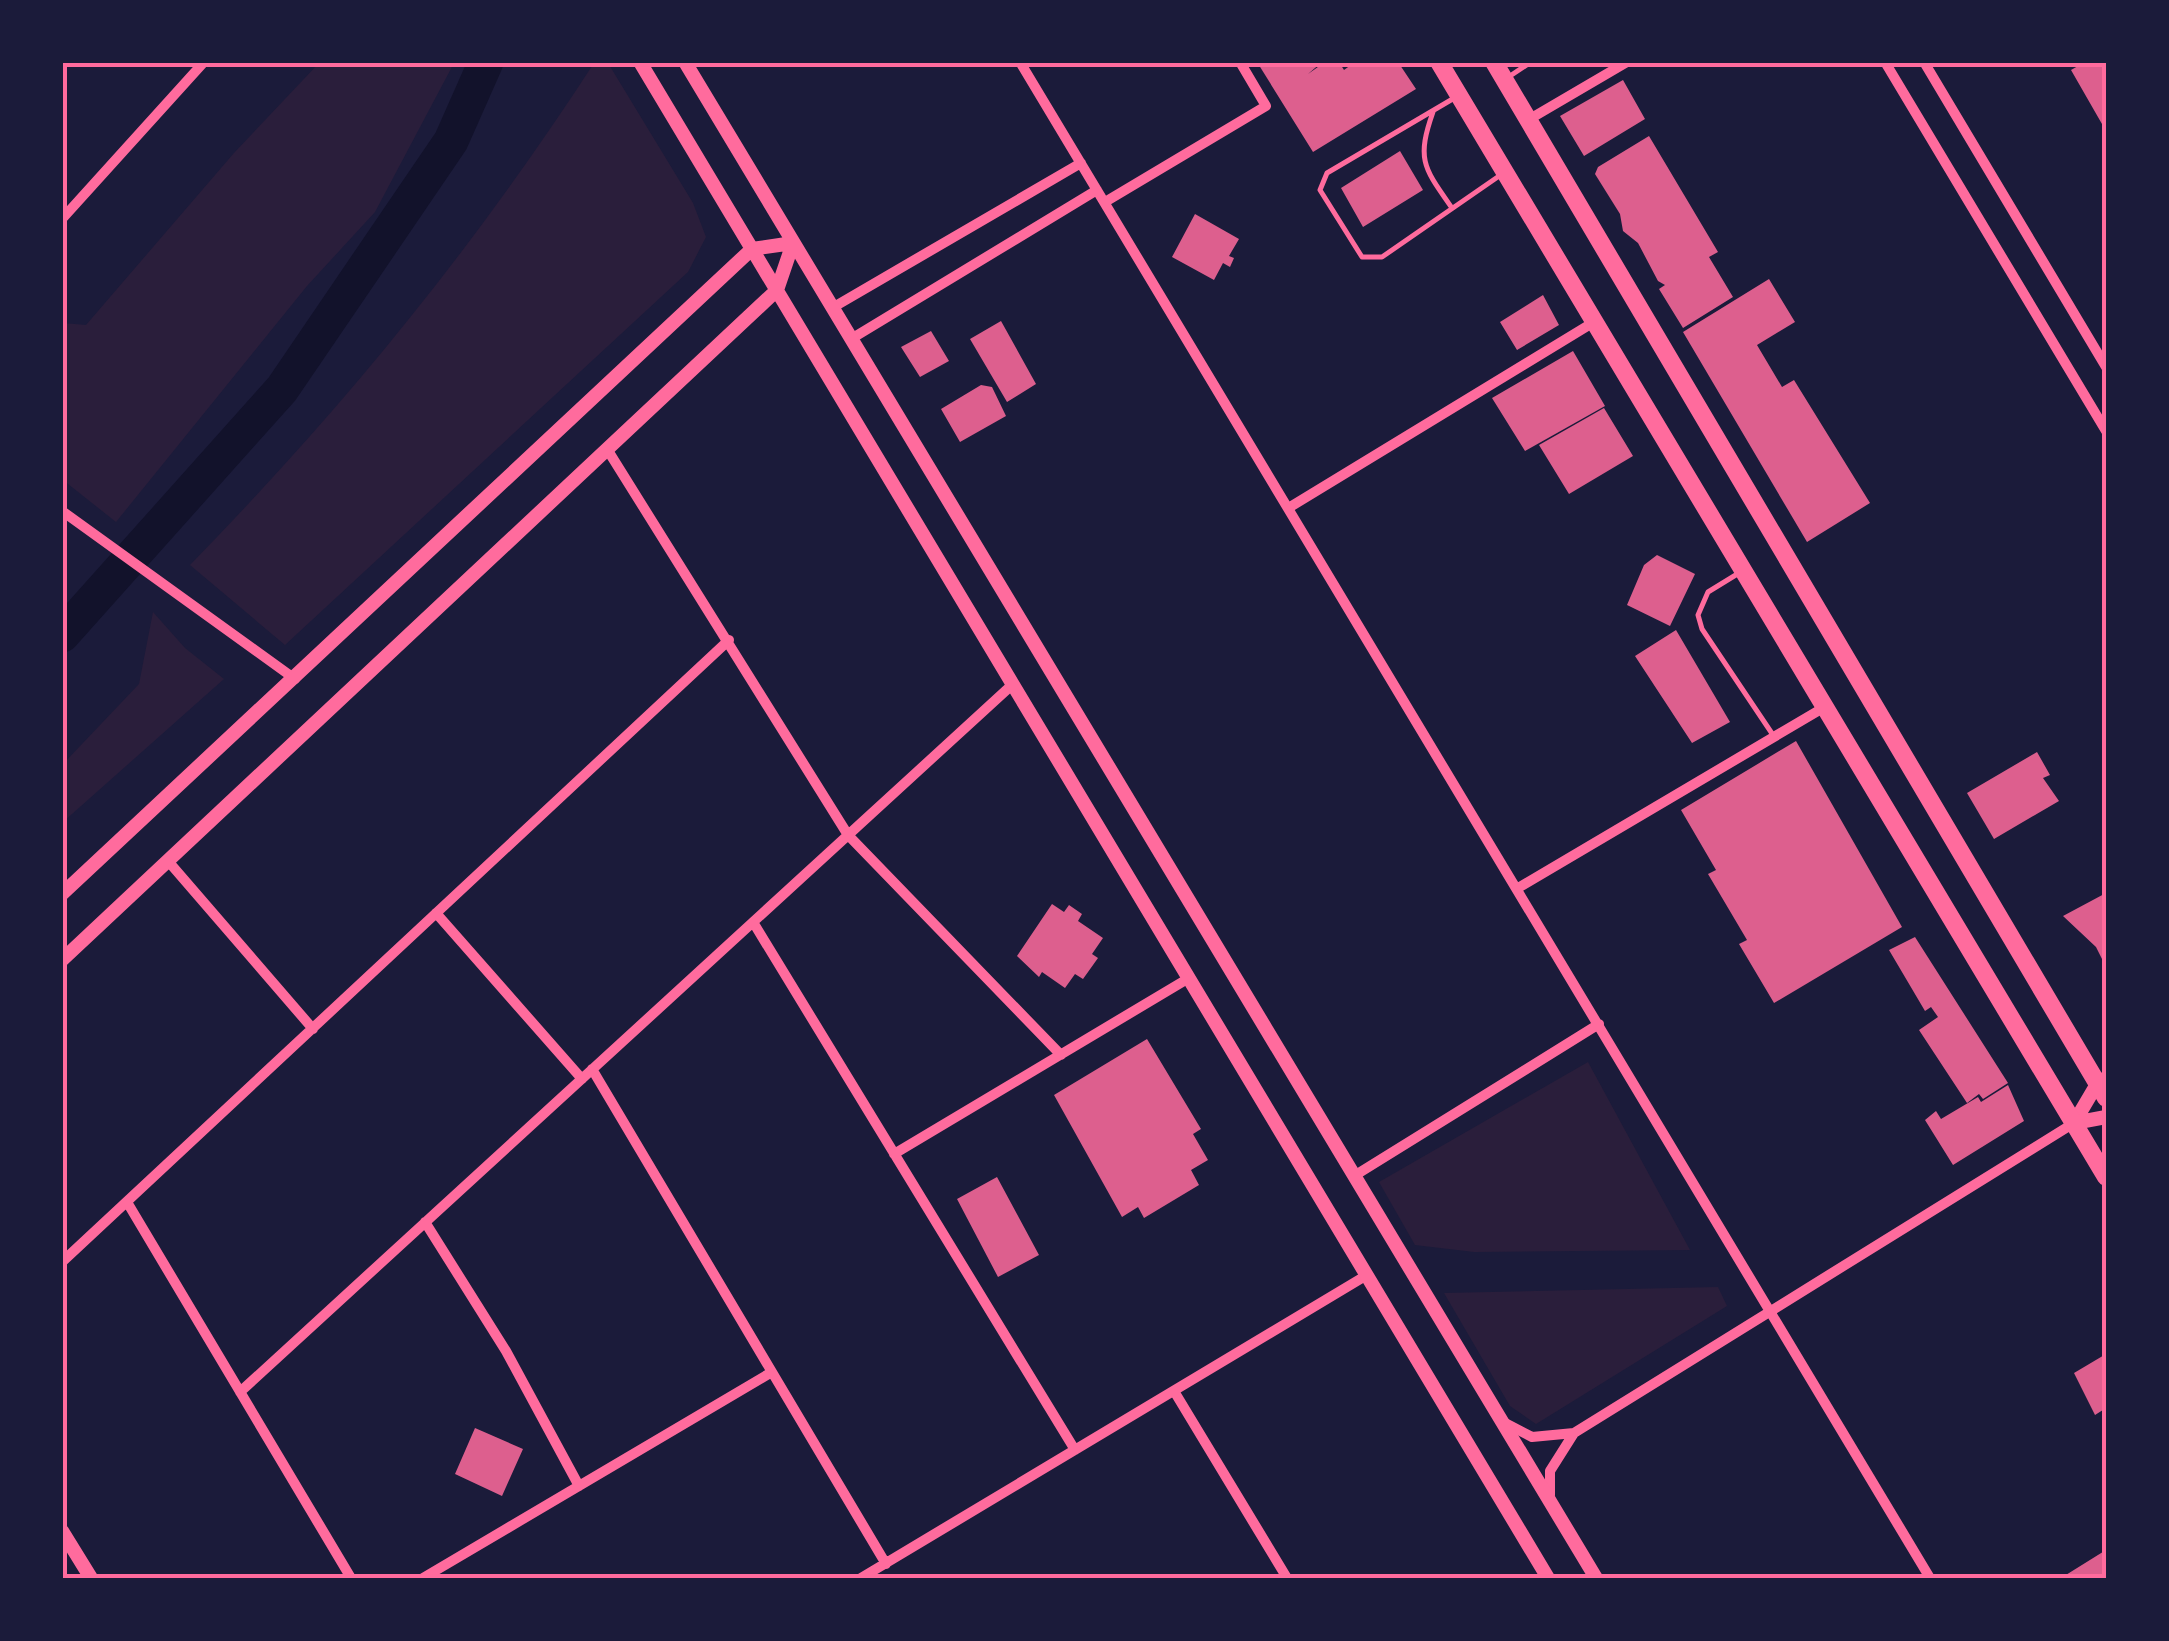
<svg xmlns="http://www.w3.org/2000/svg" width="2169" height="1641" font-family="Quicksand,sans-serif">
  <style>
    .green { fill: #2a1e3b }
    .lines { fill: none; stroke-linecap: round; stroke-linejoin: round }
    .river { stroke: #12122b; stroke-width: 35 }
    .building { fill: #dd5f8e }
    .service { stroke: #ff6b9d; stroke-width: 5 }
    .minor { stroke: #ff6b9d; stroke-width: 10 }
    .tertiary { stroke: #ff6b9d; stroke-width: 14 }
    .trunk { stroke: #ff6b9d; stroke-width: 18 }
    .neatline { fill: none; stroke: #ff6b9d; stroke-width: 4 }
  </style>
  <rect width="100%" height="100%" fill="#1b1b3a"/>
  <!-- green -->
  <path class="green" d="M 320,62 L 454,63 L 375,212 L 307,286 L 116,522 L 63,480 L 63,323 L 86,325 L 234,153 Z
    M 594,63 L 608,63 L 693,203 L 706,237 L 688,272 L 285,645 L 190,565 C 344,407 474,248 594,63 Z
    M 153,612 L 185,648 L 224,679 L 63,822 L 63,764 L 139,684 Z
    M 1588,1062 L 1690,1250 L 1474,1252 L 1415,1245 L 1379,1182 Z
    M 1718,1287 L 1727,1306 L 1536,1424 L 1510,1406 L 1444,1293 Z"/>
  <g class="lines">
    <!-- river -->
    <path class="river" d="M 62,635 L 282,389 L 451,141 L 486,62"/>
  </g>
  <!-- building -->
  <path class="building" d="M 1257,62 L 1322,62 L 1308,74 L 1325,62 L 1339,62 L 1344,70 L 1355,62 L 1398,62 L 1416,89 L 1313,152 Z
    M 2085,62 L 2106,62 L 2106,131 L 2071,70 Z
    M 1623,80 L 1645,119 L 1584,156 L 1560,116 Z
    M 1649,136 L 1718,252 L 1709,257 L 1733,297 L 1683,328 L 1659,289 L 1665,285 L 1658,281 L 1638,243 L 1623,231 L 1620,214 L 1595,174 L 1598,167 Z
    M 1400,151 L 1423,190 L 1363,227 L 1341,188 Z
    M 1195,214 L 1239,239 L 1229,256 L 1234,258 L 1230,267 L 1223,263 L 1214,280 L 1172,257 Z
    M 1769,279 L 1795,322 L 1757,345 L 1782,387 L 1794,380 L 1870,503 L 1807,542 L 1683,332 Z
    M 1543,295 L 1559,325 L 1517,350 L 1500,322 Z
    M 1001,321 L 1036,384 L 1007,402 L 970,339 Z
    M 931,331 L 949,361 L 920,377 L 901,347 Z
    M 1573,351 L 1605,406 L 1525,451 L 1492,398 Z
    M 981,385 L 992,387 L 1006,416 L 960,442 L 941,409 Z
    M 1604,408 L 1633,456 L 1569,494 L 1539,445 Z
    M 1657,555 L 1695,574 L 1670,626 L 1627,605 L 1644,565 Z
    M 1676,630 L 1730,722 L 1692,743 L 1635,656 Z
    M 1796,741 L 1902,927 L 1774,1003 L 1739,944 L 1747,940 L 1708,874 L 1716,870 L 1681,810 Z
    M 2037,752 L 2050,775 L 2043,778 L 2059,801 L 1994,839 L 1967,793 Z
    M 2106,893 L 2106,967 L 2096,947 L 2063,916 Z
    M 1052,904 L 1064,912 L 1069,905 L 1082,914 L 1078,921 L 1103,938 L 1092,954 L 1098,958 L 1083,979 L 1075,974 L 1065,988 L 1042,972 L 1039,977 L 1017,956 Z
    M 1915,937 L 2008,1083 L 1983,1099 L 1979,1094 L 1967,1103 L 1919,1030 L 1938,1017 L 1931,1007 L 1925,1011 L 1889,950 Z
    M 1147,1039 L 1201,1129 L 1193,1134 L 1208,1160 L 1191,1170 L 1199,1185 L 1144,1218 L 1138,1207 L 1122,1217 L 1054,1095 Z
    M 2008,1085 L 2024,1121 L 1953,1165 L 1925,1120 L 1936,1111 L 1941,1119 L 1978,1097 L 1981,1102 Z
    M 997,1177 L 1039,1255 L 998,1277 L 957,1199 Z
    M 2106,1354 L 2106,1408 L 2095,1415 L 2074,1373 Z
    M 475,1428 L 523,1449 L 502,1496 L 455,1474 Z
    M 2106,1550 L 2106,1578 L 2061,1578 Z"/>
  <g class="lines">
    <!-- service -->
    <path class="service" d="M 1507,78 L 1531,62
      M 1456,97 L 1327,173 L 1320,190 L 1362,257 L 1382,257 L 1502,174
      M 1433,112 C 1416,160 1424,168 1452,208
      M 1739,573 L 1708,592 L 1698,615 L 1702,629 L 1773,735"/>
    <!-- minor -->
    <path class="minor" d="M 1020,62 L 1930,1578
      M 1885,62 L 2106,431
      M 1924,62 L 2106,367
      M 1528,120 L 1627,62
      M 1105,202 L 1266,106 L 1240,62
      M 62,219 L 204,62
      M 832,308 L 1081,163
      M 851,339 L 1097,190
      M 607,449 L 848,835 L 1061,1055
      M 1290,507 L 1594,322
      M 62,511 L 295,679
      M 168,861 L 313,1029
      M 1518,888 L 1823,708
      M 436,913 L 582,1079
      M 753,922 L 1075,1450
      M 592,1069 L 886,1564
      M 894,1154 L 1189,978
      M 1354,1176 L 1599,1024
      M 127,1202 L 351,1578
      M 425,1222 L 506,1351 L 579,1486
      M 62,1262 L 729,640
      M 1174,1391 L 1287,1578
      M 240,1392 L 1013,684
      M 1505,1423 L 1532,1437 L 1574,1433 L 1550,1471 L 1550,1495
      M 1574,1433 L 2074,1123
      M 423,1578 L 772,1372
      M 861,1578 L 1367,1275"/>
    <!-- tertiary -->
    <path class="tertiary" d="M 640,62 L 1548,1578
      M 685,62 L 1596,1578
      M 62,894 L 752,249 L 793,243 L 777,290 L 62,960
      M 2074,1123 L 2097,1084 L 2106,1078
      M 2074,1123 L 2106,1117
      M 62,1531 L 91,1578"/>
    <!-- trunk -->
    <path class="trunk" d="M 1439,62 L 2106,1177
      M 1494,62 L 2106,1098"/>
  </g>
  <!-- border -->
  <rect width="2169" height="1641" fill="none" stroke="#1b1b3a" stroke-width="130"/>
  <rect x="65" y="65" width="2039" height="1511" class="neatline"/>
</svg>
